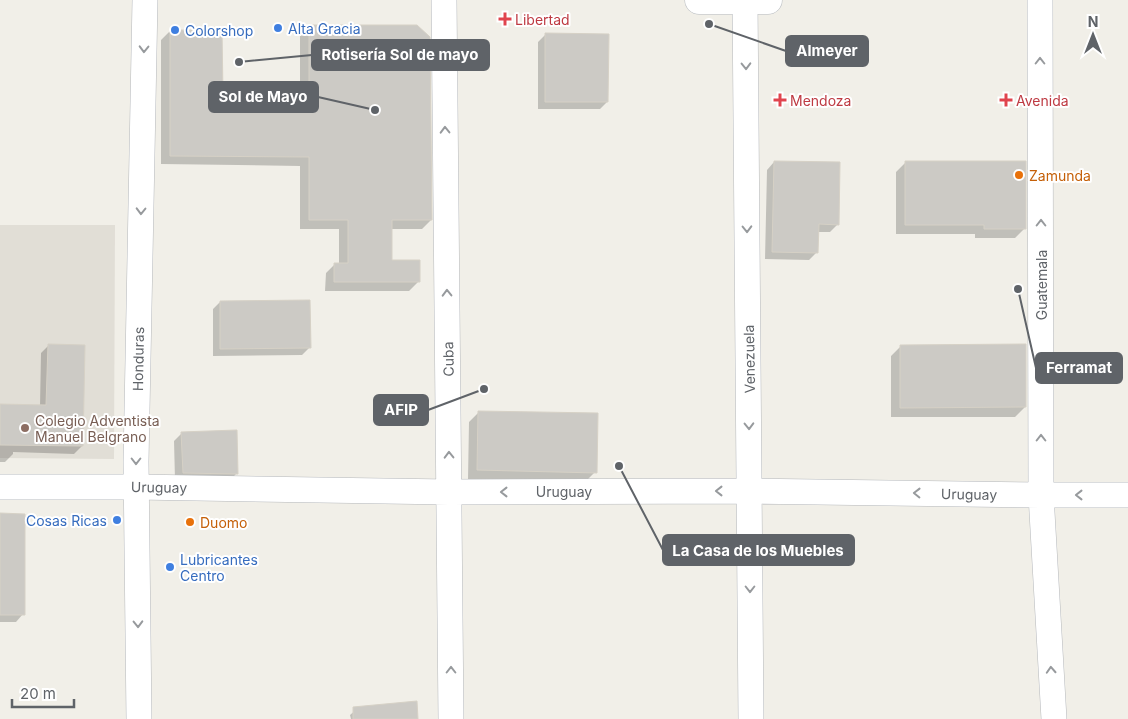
<svg xmlns="http://www.w3.org/2000/svg" width="1128" height="719" font-family="Inter,sans-serif">
  <style>
    .education { fill: #e1ded6 }
    .shadow { fill: #0003 }
    .building { fill: #cccac5; stroke: #d6d1c6 }
    .lines { fill: none; stroke-linecap: round; stroke-linejoin: round }
    .minor-casing { stroke: #b5b8bc; stroke-width: 26 }
    .secondary-casing { stroke: #b6babf; stroke-width: 29 }
    .minor { stroke: #fff; stroke-width: 25 }
    .secondary { stroke: #fff; stroke-width: 28 }
    .oneway { stroke: #979a9d }
    .health-dot { fill: #e0444e; stroke: #fff; stroke-width: 2 }
    .shop-dot { fill: #3f7fe0; stroke: #fff; stroke-width: 2 }
    .food-dot { fill: #e8710a; stroke: #fff; stroke-width: 2 }
    .education-dot { fill: #8d6e63; stroke: #fff; stroke-width: 2 }
    .labels { text-anchor: middle; dominant-baseline: central; stroke-width: 4; stroke-linejoin: round; paint-order: stroke }
    .health-label { font-size: 14px; fill: #be3a42; stroke: #fff; text-anchor: start }
    .shop-label { font-size: 14px; fill: #366cbe; stroke: #fff; text-anchor: start }
    .food-label { font-size: 14px; fill: #c56008; stroke: #fff; text-anchor: start }
    .street-label { font-size: 14px; fill: #5f6368; stroke: #fff }
    .education-label { font-size: 14px; fill: #785e54; stroke: #fff; text-anchor: start }
    .leader { fill: none; stroke: #5f6368; stroke-width: 2 }
    .callout-dot { fill: #5f6368; stroke: #fff; stroke-width: 2 }
    .callout { fill: #5f6368; stroke: #5f6368; stroke-width: 2 }
    .callout-label { font-size: 15px; text-anchor: middle; font-weight: bold; fill: #fff }
  </style>
  <rect width="100%" height="100%" fill="#f1efe8"/>
  <!-- education -->
  <path class="education" d="M 0,225 L 115,225 L 114,459 L 0,458 Z"/>
  <!-- shadow -->
  <path class="shadow" d="M 309,27 L 431,220 L 422,229 L 391,229 L 391,262 L 418,282 L 409,291 L 325,291 L 326,273 L 335,264 L 339,264 L 339,229 L 300,229 L 300,166 L 161,164 L 161,40 L 170,31 L 222,96 L 300,98 L 300,36 Z
    M 545,35 L 607,102 L 600,109 L 538,109 L 538,42 Z
    M 774,162 L 838,224 L 830,232 L 818,232 L 817,252 L 809,260 L 765,259 L 767,170 Z
    M 906,162 L 1025,228 L 1015,238 L 975,238 L 975,234 L 896,234 L 896,172 Z
    M 220,302 L 309,348 L 302,355 L 213,356 L 213,309 Z
    M 48,346 L 82,446 L 74,454 L 13,452 L 13,454 L 5,462 L 0,462 L 0,406 L 40,406 L 41,353 Z
    M 901,346 L 1025,407 L 1015,417 L 891,417 L 891,356 Z
    M 479,412 L 595,472 L 585,482 L 468,479 L 469,422 Z
    M 182,433 L 236,474 L 229,481 L 175,480 L 174,441 Z
    M 0,515 L 23,614 L 16,622 L 0,622 Z
    M 358,708 L 417,719 L 351,719 L 350,715 Z"/>
  <!-- building -->
  <path class="building" d="M 309,25 L 417,25 L 430,37 L 432,220 L 392,220 L 392,260 L 420,260 L 420,282 L 334,282 L 334,263 L 348,263 L 348,220 L 309,220 L 309,157 L 170,156 L 170,30 L 222,30 L 223,95 L 309,96 Z
    M 545,33 L 609,34 L 608,102 L 545,102 Z
    M 774,161 L 840,162 L 839,225 L 819,224 L 818,253 L 772,252 Z
    M 905,161 L 1026,161 L 1026,229 L 984,229 L 984,225 L 905,225 Z
    M 310,300 L 311,348 L 220,349 L 220,301 Z
    M 48,344 L 85,345 L 83,446 L 0,445 L 0,404 L 46,405 Z
    M 1026,344 L 1026,407 L 900,408 L 900,345 Z
    M 478,411 L 598,413 L 597,473 L 477,470 Z
    M 237,430 L 238,474 L 183,473 L 181,432 Z
    M 0,513 L 25,514 L 25,615 L 0,615 Z
    M 417,701 L 418,719 L 353,719 L 353,707 Z"/>
  <g class="lines">
    <defs>
      <path id="minor" d="M 444,0 L 451,719
        M 745,0 L 751,719
        M 1040,0 L 1041,495 L 1054,719
        M 0,487 L 136,487 L 449,492 L 750,491 L 1041,495 L 1128,495
        M 139,719 L 136,462 L 145,0"/>
      <path id="secondary" d="M 699,0 L 768,0"/>
    </defs>
    <!-- minor casing -->
    <use href="#minor" class="minor-casing"/>
    <!-- secondary casing -->
    <use href="#secondary" class="secondary-casing"/>
    <!-- minor -->
    <use href="#minor" class="minor"/>
    <!-- secondary -->
    <use href="#secondary" class="secondary"/>
  </g>
  <!-- one-way arrows -->
  <defs><path id="oneway-chevron" d="M-2-3.5L2.5 0L-2 3.5" fill="none" stroke-width="1.6" stroke-linecap="round" stroke-linejoin="round" transform="scale(1.25)"/></defs>
  <g class="oneway">
    <use href="#oneway-chevron" transform="translate(144 49) rotate(91)"/>
    <use href="#oneway-chevron" transform="translate(1040 61) rotate(-90)"/>
    <use href="#oneway-chevron" transform="translate(746 66) rotate(89)"/>
    <use href="#oneway-chevron" transform="translate(445 130) rotate(-91)"/>
    <use href="#oneway-chevron" transform="translate(141 211) rotate(91)"/>
    <use href="#oneway-chevron" transform="translate(1041 223) rotate(-90)"/>
    <use href="#oneway-chevron" transform="translate(747 229) rotate(89)"/>
    <use href="#oneway-chevron" transform="translate(447 293) rotate(-91)"/>
    <use href="#oneway-chevron" transform="translate(749 426) rotate(89)"/>
    <use href="#oneway-chevron" transform="translate(1041 438) rotate(-90)"/>
    <use href="#oneway-chevron" transform="translate(449 455) rotate(-91)"/>
    <use href="#oneway-chevron" transform="translate(136 461) rotate(90)"/>
    <use href="#oneway-chevron" transform="translate(719 491) rotate(180)"/>
    <use href="#oneway-chevron" transform="translate(504 492) rotate(180)"/>
    <use href="#oneway-chevron" transform="translate(917 493) rotate(-179)"/>
    <use href="#oneway-chevron" transform="translate(1079 495) rotate(180)"/>
    <use href="#oneway-chevron" transform="translate(750 589) rotate(90)"/>
    <use href="#oneway-chevron" transform="translate(138 624) rotate(89)"/>
    <use href="#oneway-chevron" transform="translate(451 670) rotate(-90)"/>
    <use href="#oneway-chevron" transform="translate(1051 670) rotate(-93)"/>
  </g>
  <!-- markers -->
  <g class="health-dot">
    <path d="M502.5 11.5h5v5h5v5h-5v5h-5v-5h-5v-5h5z"/>
    <path d="M777.5 92.5h5v5h5v5h-5v5h-5v-5h-5v-5h5z"/>
    <path d="M1003.5 92.5h5v5h5v5h-5v5h-5v-5h-5v-5h5z"/>
  </g>
  <g class="shop-dot">
    <circle cx="278" cy="28" r="5"/>
    <circle cx="175" cy="30" r="5"/>
    <circle cx="117" cy="520" r="5"/>
    <circle cx="170" cy="567" r="5"/>
  </g>
  <g class="food-dot">
    <circle cx="1019" cy="175" r="5"/>
    <circle cx="190" cy="522" r="5"/>
  </g>
  <circle class="education-dot" cx="25" cy="428" r="5"/>
  <g class="labels">
    <!-- health labels -->
    <g class="health-label">
      <text x="515" y="19">Libertad</text>
      <text x="790" y="100">Mendoza</text>
      <text x="1016" y="100">Avenida</text>
    </g>
    <!-- shop labels -->
    <g class="shop-label">
      <text x="288" y="28">Alta Gracia</text>
      <text x="185" y="30">Colorshop</text>
      <text x="107" y="520" text-anchor="end">Cosas Ricas</text>
      <text x="180" y="559">Lubricantes<tspan x="180" dy="16">Centro</tspan></text>
    </g>
    <!-- food labels -->
    <g class="food-label">
      <text x="1029" y="175">Zamunda</text>
      <text x="200" y="522">Duomo</text>
    </g>
    <!-- street labels -->
    <g class="street-label">
      <text transform="translate(1041 285) rotate(-90)">Guatemala</text>
      <text transform="translate(138 359) rotate(-89)">Honduras</text>
      <text transform="translate(448 359) rotate(-91)">Cuba</text>
      <text transform="translate(749 359) rotate(-91)">Venezuela</text>
      <text transform="translate(159 487) rotate(1)">Uruguay</text>
      <text x="564" y="491">Uruguay</text>
      <text transform="translate(969 494) rotate(1)">Uruguay</text>
    </g>
    <!-- education labels -->
    <g class="education-label">
      <text x="35" y="420">Colegio Adventista<tspan x="35" dy="16">Manuel Belgrano</tspan></text>
    </g>
  </g>
  <!-- callouts -->
  <path class="leader" d="M709 24L786 51M239 62L312 55M375 110L318 97M1018 289L1036 368M484 389L428 410M619 466L663 550"/>
  <g class="callout-dot">
    <circle cx="709" cy="24" r="5"/>
    <circle cx="239" cy="62" r="5"/>
    <circle cx="375" cy="110" r="5"/>
    <circle cx="1018" cy="289" r="5"/>
    <circle cx="484" cy="389" r="5"/>
    <circle cx="619" cy="466" r="5"/>
  </g>
  <g class="callout">
    <rect x="786" y="36" width="82" height="30" rx="5"/>
    <rect x="312" y="40" width="177" height="30" rx="5"/>
    <rect x="209" y="82" width="109" height="30" rx="5"/>
    <rect x="1036" y="353" width="86" height="30" rx="5"/>
    <rect x="374" y="395" width="54" height="30" rx="5"/>
    <rect x="663" y="535" width="191" height="30" rx="5"/>
  </g>
  <g class="callout-label">
    <text x="827" y="56">Almeyer</text>
    <text x="400" y="60">Rotisería Sol de mayo</text>
    <text x="263" y="102">Sol de Mayo</text>
    <text x="1079" y="373">Ferramat</text>
    <text x="401" y="415">AFIP</text>
    <text x="758" y="556">La Casa de los Muebles</text>
  </g>
  <!-- north arrow -->
  <g transform="translate(1093 35)" stroke="#ffffff" stroke-width="4" paint-order="stroke">
  <path d="M0-4L9 19L0 12L-9 19Z" fill="#5f6368"/>
  <text y="-8" font-size="14" font-weight="bold" text-anchor="middle" fill="#5f6368">N</text>
  </g>
  <!-- scale -->
  <path d="M12 699v8h62v-8" fill="none" stroke="#5f6368" stroke-width="2.5"/>
  <text x="20" y="699" font-size="15" fill="#5f6368" stroke="#ffffff" stroke-width="4" paint-order="stroke">20 m</text>
</svg>
